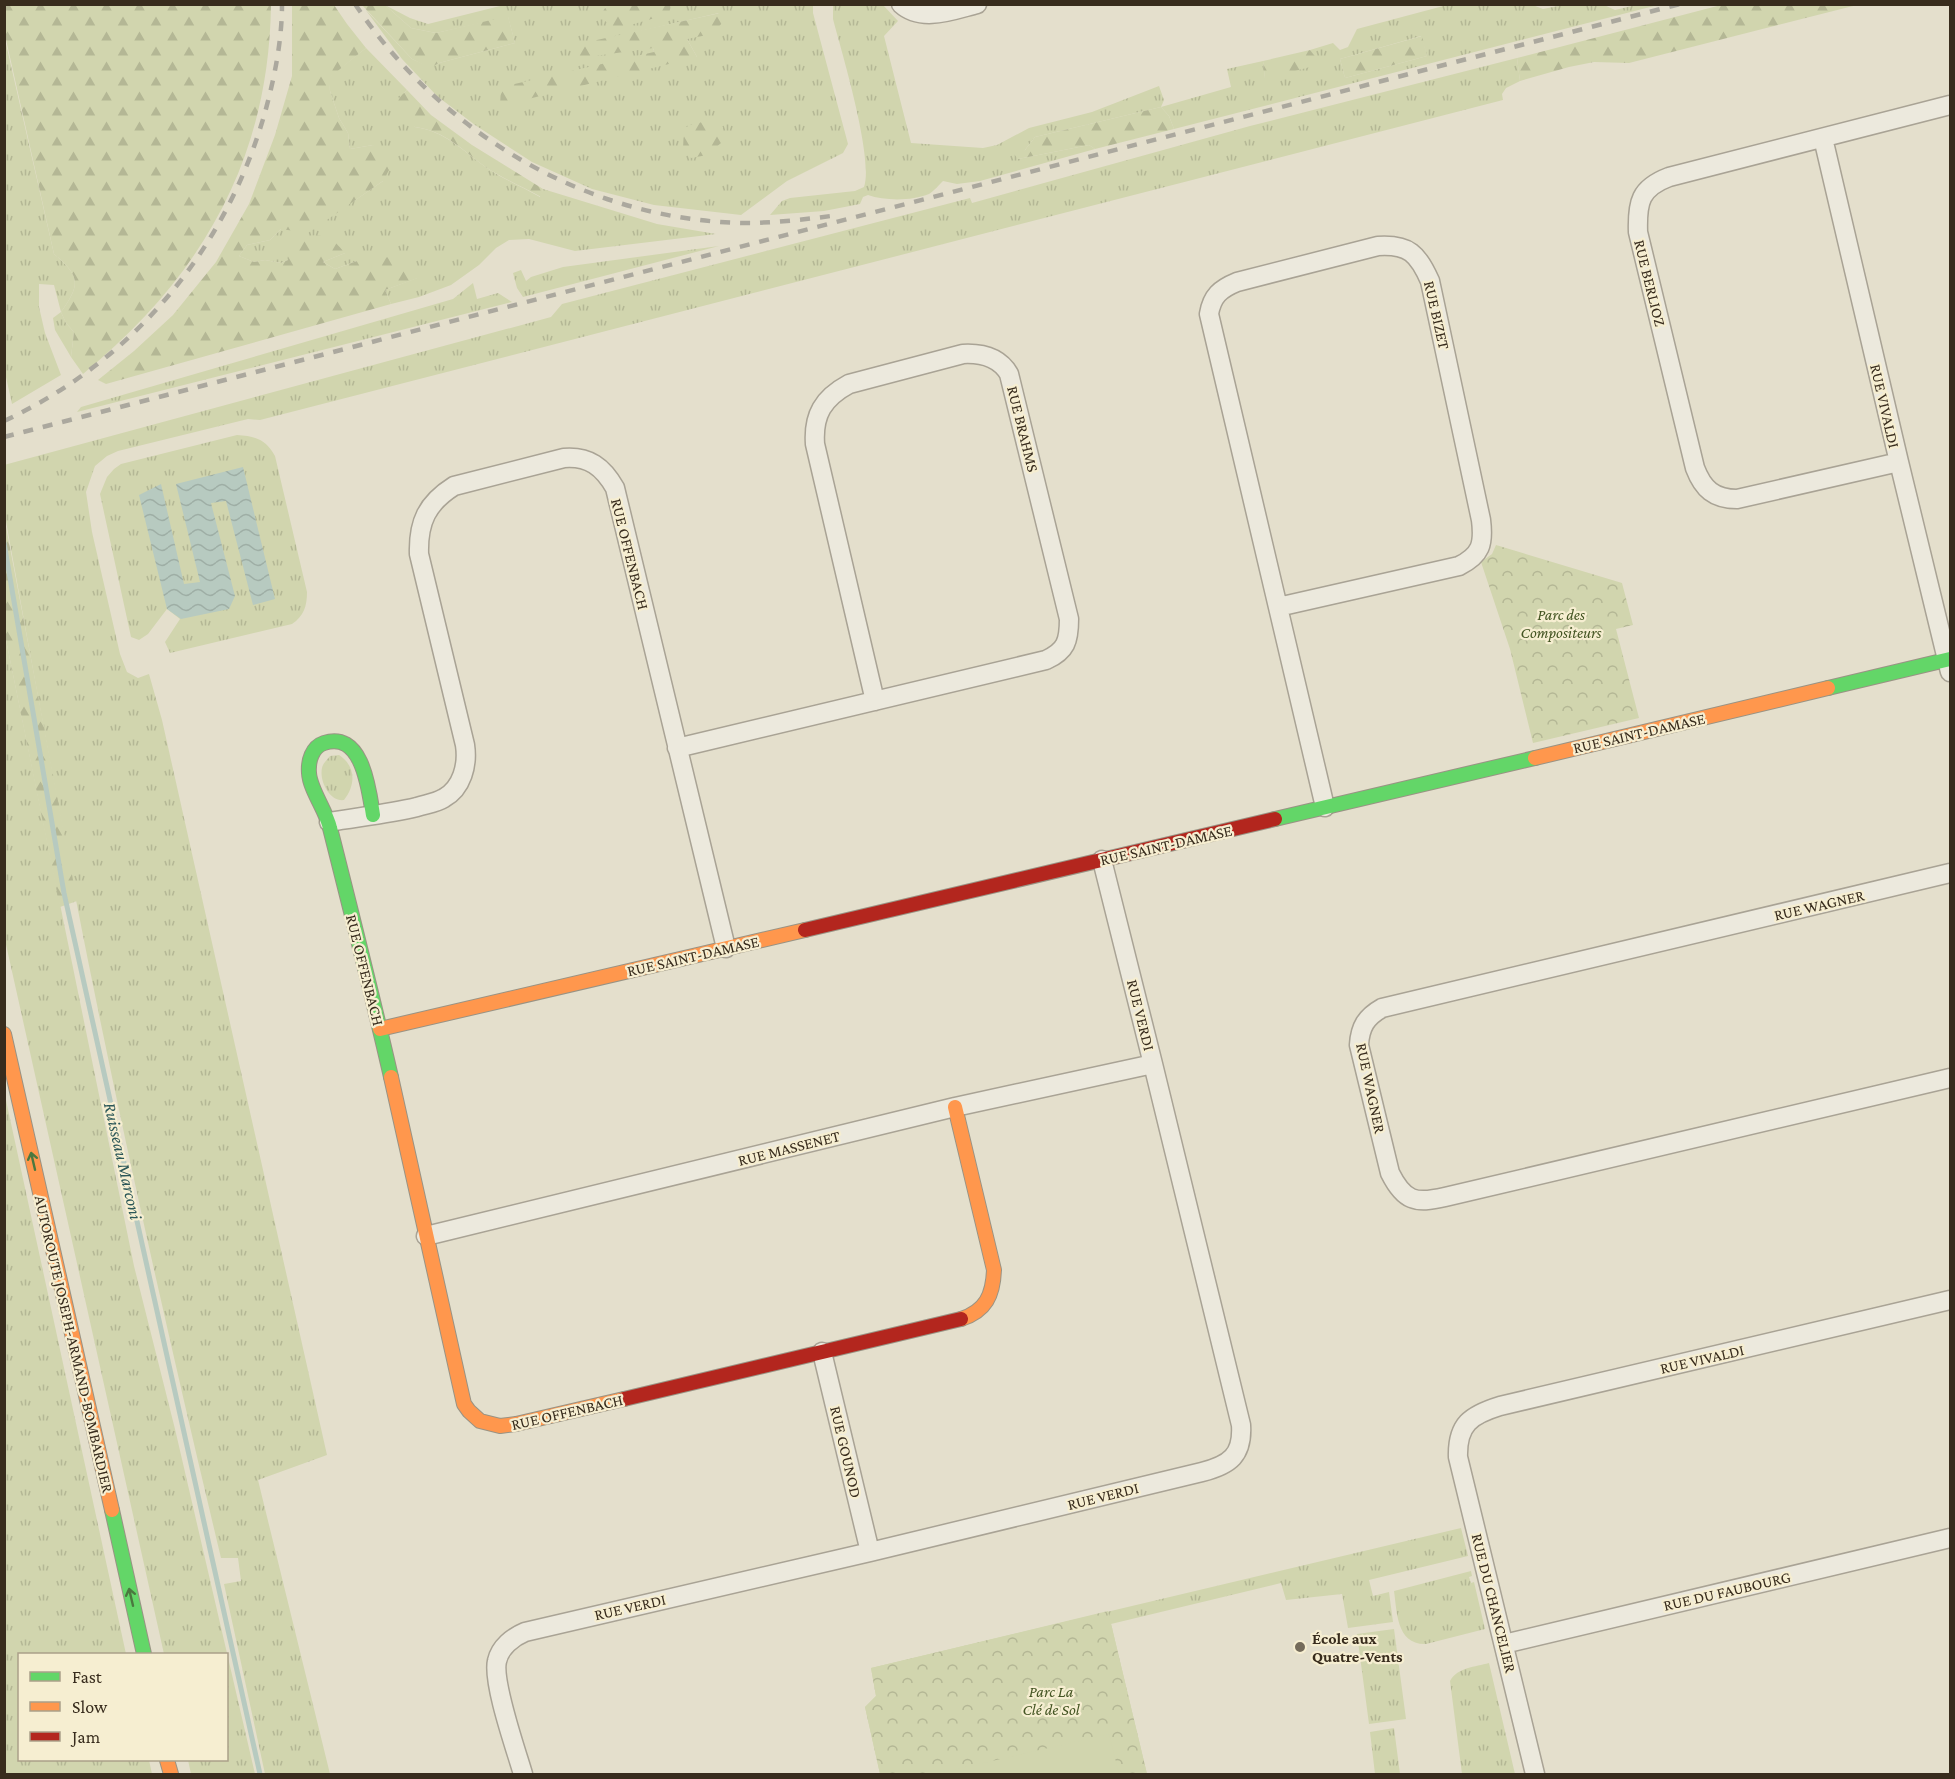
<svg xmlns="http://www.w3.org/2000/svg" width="1955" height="1779" font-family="'Crimson Pro',serif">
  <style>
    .grass { fill: url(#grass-tufts); fill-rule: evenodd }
    .forest { fill: url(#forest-firs) }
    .park { fill: url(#park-crowns) }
    .garden { fill: #d1d5ae }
    .water { fill: url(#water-waves) }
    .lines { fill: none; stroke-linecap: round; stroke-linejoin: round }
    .stream { stroke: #b7cac0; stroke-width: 5 }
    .street-casing { stroke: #a9a395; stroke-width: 21 }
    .fast-casing { stroke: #999384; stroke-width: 16 }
    .slow-casing { stroke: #999384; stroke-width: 16 }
    .jam-casing { stroke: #999384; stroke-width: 16 }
    .street { stroke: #ece9dd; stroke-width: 18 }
    .fast { stroke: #63d668; stroke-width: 14 }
    .slow { stroke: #ff974d; stroke-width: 14 }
    .jam { stroke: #b3261e; stroke-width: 14 }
    .rail { stroke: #aba89e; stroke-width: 4.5; stroke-dasharray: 10 10; stroke-linecap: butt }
    .oneway { stroke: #4b783f }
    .poi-dot { fill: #746b5a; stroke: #f6eed1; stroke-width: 2 }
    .labels { text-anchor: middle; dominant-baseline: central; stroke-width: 4.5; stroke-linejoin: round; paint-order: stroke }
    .street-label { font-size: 16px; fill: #382c1d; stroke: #f6eed1 }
    .park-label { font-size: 16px; font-style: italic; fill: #445523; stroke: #f6eed1 }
    .poi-label { font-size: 16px; font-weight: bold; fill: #382c1d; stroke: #f6eed1; text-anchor: start }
    .water-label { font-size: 18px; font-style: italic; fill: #2c5758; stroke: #f6eed1 }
  </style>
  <defs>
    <pattern id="grass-tufts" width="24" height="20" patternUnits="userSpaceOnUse" patternTransform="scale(1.5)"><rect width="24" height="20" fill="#d1d5ae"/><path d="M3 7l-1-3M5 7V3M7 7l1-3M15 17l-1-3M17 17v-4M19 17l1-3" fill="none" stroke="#b4b795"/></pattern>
    <pattern id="forest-firs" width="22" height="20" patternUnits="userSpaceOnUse" patternTransform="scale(1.5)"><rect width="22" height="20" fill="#d1d5ae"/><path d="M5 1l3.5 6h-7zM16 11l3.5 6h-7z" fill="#b4b795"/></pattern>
    <pattern id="park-crowns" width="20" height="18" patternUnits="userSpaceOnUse" patternTransform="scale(1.5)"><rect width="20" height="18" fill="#d1d5ae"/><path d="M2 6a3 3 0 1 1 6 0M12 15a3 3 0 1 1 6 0" fill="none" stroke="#b4b795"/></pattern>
    <pattern id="water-waves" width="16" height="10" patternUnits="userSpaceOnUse" patternTransform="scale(1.5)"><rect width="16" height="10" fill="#b7cac0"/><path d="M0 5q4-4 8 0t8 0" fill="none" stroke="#9eaea5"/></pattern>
  </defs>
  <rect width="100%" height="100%" fill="#e4dfcc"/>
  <!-- grass -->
  <path class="grass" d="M 1530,4 L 1543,9 L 1563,5 L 1602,4 L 1615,10 L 1636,5 L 1658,5 L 1174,129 L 1169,116 L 1161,107 L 1035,137 L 1018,159 L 1089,145 L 1095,149 L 980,181 L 957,184 L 943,181 C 939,185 934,191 929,194 C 912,201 885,201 868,195 L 863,197 L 860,204 L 824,211 L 770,215 L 782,201 L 790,198 L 855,191 L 864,187 C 874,159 842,53 833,19 L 833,5 L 883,5 L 898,21 L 884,36 L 911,143 L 983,148 L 997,145 L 1029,128 L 1092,112 L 1159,86 L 1164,100 L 1161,107 L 1231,87 L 1227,69 L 1263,61 L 1265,78 L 1317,61 L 1310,50 L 1333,43 L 1340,50 L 1348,47 L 1357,29 L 1447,5 ZM 1421,36 L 1427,56 L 1345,78 L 1340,59 Z
    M 385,5 L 410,18 L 428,24 L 504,5 L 607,5 L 603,11 L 668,14 L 671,5 L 813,5 L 813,13 L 848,144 L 843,153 L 787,181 L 741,215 L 654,205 L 592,189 L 532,162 L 475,125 L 437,96 L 402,59 L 365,9 L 412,59 L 430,67 L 439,63 L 515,43 L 508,17 L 436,33 L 411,28 ZM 719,13 L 687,39 L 697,57 L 654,53 L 653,48 L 575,46 Z
    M 4,35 L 54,254 C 80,276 81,284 61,312 L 66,323 L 74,332 L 71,357 L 55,330 L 53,318 L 61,312 L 54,285 L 39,284 L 39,307 L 45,333 L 61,375 L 12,404 L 4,368 Z
    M 366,48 L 407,90 L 404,93 L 415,127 C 445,131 463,151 487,168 C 503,179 523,187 540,197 L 543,189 L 657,224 L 716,234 L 575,251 L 529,239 L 509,240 L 496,248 L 479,265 L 451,285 L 419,297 L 391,304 L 385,290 L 417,278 L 357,261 L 335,269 L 323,262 L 345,253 L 288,260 L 281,263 L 265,260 L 254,262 L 239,256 L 247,245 L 270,240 L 281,229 L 354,201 L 383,181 L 373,145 L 350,149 L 348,133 L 339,118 L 330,91 L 328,78 Z
    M 1517,58 L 1520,81 L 1506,88 L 1502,94 L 1503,100 L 260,420 L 248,419 L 118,451 L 107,456 L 95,466 L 86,492 L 92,532 L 120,654 L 127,672 L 138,678 L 149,674 L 162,720 L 327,1455 L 258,1480 L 330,1774 L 265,1774 L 224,1584 L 241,1581 L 238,1558 L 221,1558 C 169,1340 119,1120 76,900 C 52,772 28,644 5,516 L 4,465 L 551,317 L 562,304 L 970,198 L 972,203 L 1250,126 Z
    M 719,246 L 523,297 L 517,288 L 513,273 L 521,270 L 526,281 L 531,277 L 563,267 Z
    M 473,283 L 477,299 L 498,293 L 512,302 L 77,412 L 81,407 L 453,299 Z
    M 237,435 C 256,436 266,440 275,456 L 307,592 C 307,606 304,616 292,624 L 170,653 L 165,642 L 180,619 L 167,609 L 148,634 L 139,640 L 131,637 L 100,494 L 107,477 L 114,469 L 121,464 Z
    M 5,635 L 134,1266 L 175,1429 L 255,1774 L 191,1774 L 188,1760 L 226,1760 L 226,1654 L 164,1654 L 5,940 Z
    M 339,755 C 356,766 356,785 344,800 C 330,802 319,781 322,768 C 323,763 327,760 330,756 Z
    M 4,1091 L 126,1654 L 20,1654 L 20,1760 L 149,1760 L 152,1774 L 5,1774 Z
    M 1461,1528 L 1468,1556 L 1369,1580 L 1373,1596 L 1389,1592 L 1393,1622 L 1348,1628 L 1342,1594 L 1286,1600 L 1281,1583 L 1111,1624 L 1147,1774 L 880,1774 L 865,1707 L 876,1696 L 871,1668 Z
    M 1471,1571 L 1472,1576 L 1469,1577 L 1471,1583 L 1474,1582 L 1485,1629 L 1426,1644 C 1396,1645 1397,1611 1394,1591 Z
    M 1394,1629 L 1406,1719 L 1369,1724 L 1357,1634 Z
    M 1489,1663 L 1515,1774 L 1462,1774 L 1450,1681 C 1458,1667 1475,1667 1489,1663 Z
    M 1394,1728 L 1400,1774 L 1375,1774 L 1370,1732 Z"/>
  <!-- forest -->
  <path class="forest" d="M 1725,4 L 1857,5 L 1629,63 L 1594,62 L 1569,67 L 1520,81 L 1517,58 Z
    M 4,5 L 271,5 C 269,160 201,277 83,374 L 71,357 L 74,332 L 66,323 L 61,312 C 81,284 80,276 54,254 L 5,35 Z
    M 292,5 L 334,5 L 347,24 L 366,48 L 329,78 L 330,91 L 339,118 L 348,133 L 350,149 L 373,145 L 383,153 L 389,170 L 383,181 L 308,233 L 281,229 L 270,240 L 247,245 L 239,256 L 254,262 L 265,260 L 281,263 L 288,260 L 285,246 C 299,238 315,231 331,239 C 336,242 341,249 345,253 L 323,262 L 335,269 L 357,261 L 389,257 L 418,278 L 385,290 L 391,304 L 106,384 L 98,380 L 134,351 L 173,315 L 216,262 L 249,204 L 275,135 L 292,76 Z
    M 362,5 L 385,5 L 411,28 L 436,33 L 508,16 L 515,43 L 439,63 L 430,68 L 412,59 Z
    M 607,5 L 607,4 L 671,5 L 669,14 L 616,29 L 605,21 L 603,11 Z
    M 720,13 L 723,22 L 712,34 L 687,39 L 697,57 L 500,106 L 501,87 L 654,52 L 653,48 L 580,58 L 574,45 Z
    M 1422,36 L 1427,56 L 1345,78 L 1340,59 Z
    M 1310,50 L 1321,64 L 1265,79 L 1263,61 Z
    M 407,90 L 431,115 L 472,145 L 543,189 L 541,197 C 523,187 504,179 487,168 C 463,151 446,131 415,127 L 401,112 L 396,101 Z
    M 1161,107 L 1169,116 L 1174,129 L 1095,149 L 1089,145 L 1018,159 L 1014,154 L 1025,150 L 1035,137 Z
    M 714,121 L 723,127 L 721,143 L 707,155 L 691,158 L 683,149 L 684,128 L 695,123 Z
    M 4,516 L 77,901 L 60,907 L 5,635 Z"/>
  <!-- park -->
  <path class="park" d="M 1496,545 L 1622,583 L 1633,625 L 1616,629 L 1639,718 L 1533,743 L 1510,649 L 1481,562 L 1492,554 Z
    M 1108,1611 L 1147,1774 L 880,1774 L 865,1707 L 876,1696 L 871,1668 Z"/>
  <!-- garden -->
  <path class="garden" d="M 1109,1734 L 1119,1774 L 935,1774 Z"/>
  <!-- water -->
  <path class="water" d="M 243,467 L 275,599 L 253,605 L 226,501 L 211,503 L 235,596 L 229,609 L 181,619 L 167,609 L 139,495 L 161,484 L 184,584 L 200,582 L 176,484 Z"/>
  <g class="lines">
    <!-- stream -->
    <path class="stream" d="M 4,543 L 64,893 L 260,1774"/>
    <defs>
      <path id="street" d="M 901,4 C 922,23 953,10 977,4
        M 1823,138 L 1899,462 L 1950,672
        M 1899,462 L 1737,499 C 1714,499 1703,489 1695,468 L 1638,232 C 1637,202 1640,188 1669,177 L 1950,105
        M 1278,607 L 1459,566 C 1481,555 1484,544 1481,520 L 1430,281 C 1418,254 1409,244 1378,246 L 1237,282 C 1220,289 1212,296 1209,314 L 1325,807
        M 677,748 L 1046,660 C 1066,651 1069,641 1069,619 L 1009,374 C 999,357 982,353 963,354 L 849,384 C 823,398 813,415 815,444 L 875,701
        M 329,822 C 358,817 388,814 417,807 C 426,804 436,803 444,798 C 462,788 468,765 465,745 L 419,554 C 418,522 427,503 454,486 L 564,458 C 589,456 603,467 615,488 L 726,948
        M 1950,873 L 1382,1008 C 1366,1017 1360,1027 1359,1045 L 1390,1173 C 1404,1201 1415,1204 1445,1197 L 1950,1078
        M 426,1236 L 955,1107 L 1153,1064
        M 822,1352 L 870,1552
        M 1504,1644 L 1950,1538
        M 523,1774 C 516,1750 492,1682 497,1661 C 500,1647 513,1637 525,1632 L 870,1552 L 1202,1472 C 1230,1465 1243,1455 1241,1425 L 1153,1064 L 1102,860
        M 1535,1774 L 1458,1457 C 1457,1424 1471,1415 1500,1406 L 1950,1300"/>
      <path id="fast" d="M 1828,688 L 1950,659
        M 373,815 C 369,791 363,730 324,743 C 312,747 308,761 309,773 C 310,790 326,810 330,828 C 351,911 372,994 391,1077
        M 1275,819 L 1535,758
        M 112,1510 L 144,1654"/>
      <path id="slow" d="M 1535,758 L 1828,688
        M 380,1029 L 805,930
        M 4,1034 L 112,1510
        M 391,1077 L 464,1404 L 469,1411 L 480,1421 L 500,1426 L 516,1424 L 624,1399
        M 955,1107 L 994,1270 C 993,1295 986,1311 961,1319
        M 167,1760 L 171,1774"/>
      <path id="jam" d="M 805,930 L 1275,819
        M 624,1399 L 961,1319"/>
    </defs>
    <!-- street casing -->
    <use href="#street" class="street-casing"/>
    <!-- fast casing -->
    <use href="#fast" class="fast-casing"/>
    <!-- slow casing -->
    <use href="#slow" class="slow-casing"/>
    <!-- jam casing -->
    <use href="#jam" class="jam-casing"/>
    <!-- street -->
    <use href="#street" class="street"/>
    <!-- fast -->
    <use href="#fast" class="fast"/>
    <!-- slow -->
    <use href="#slow" class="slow"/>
    <!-- jam -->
    <use href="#jam" class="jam"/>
    <!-- rail -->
    <path class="rail" d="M 355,4 C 442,135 593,224 753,223 C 781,222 810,219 838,215
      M 4,421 C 133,361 224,252 264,116 C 274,80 282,42 282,4
      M 4,437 L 1680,4"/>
  </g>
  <!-- one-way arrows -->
  <defs><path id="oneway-shaft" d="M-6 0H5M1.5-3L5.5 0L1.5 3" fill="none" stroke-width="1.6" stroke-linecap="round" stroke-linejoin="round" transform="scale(1.5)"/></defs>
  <g class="oneway">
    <use href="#oneway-shaft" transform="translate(33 1161) rotate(-103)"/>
    <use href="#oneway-shaft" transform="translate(131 1597) rotate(-103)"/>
  </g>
  <!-- markers -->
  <circle class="poi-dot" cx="1300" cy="1647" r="6"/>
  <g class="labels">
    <!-- street labels -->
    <g class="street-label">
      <text transform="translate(1650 283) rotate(76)">RUE BERLIOZ</text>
      <text transform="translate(1437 315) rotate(77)">RUE BIZET</text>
      <text transform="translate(1885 406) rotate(77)">RUE VIVALDI</text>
      <text transform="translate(1023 429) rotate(76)">RUE BRAHMS</text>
      <text transform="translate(630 554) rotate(76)">RUE OFFENBACH</text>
      <text transform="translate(1639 733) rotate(-13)">RUE SAINT-DAMASE</text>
      <text transform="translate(1166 845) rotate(-13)">RUE SAINT-DAMASE</text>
      <text transform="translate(1819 905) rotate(-13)">RUE WAGNER</text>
      <text transform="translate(693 956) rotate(-13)">RUE SAINT-DAMASE</text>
      <text transform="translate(365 970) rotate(76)">RUE OFFENBACH</text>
      <text transform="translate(1141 1015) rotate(76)">RUE VERDI</text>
      <text transform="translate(1371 1088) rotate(78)">RUE WAGNER</text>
      <text transform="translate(789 1148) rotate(-14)">RUE MASSENET</text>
      <text transform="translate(74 1344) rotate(77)">AUTOROUTE JOSEPH-ARMAND-BOMBARDIER</text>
      <text transform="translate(1702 1359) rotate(-13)">RUE VIVALDI</text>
      <text transform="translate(567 1412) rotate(-13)">RUE OFFENBACH</text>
      <text transform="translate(846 1452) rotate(77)">RUE GOUNOD</text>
      <text transform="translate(1103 1496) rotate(-14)">RUE VERDI</text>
      <text transform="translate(1727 1591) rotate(-13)">RUE DU FAUBOURG</text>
      <text transform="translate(1494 1603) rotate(76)">RUE DU CHANCELIER</text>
      <text transform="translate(630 1607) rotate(-13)">RUE VERDI</text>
    </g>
    <!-- park labels -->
    <g class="park-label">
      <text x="1561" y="614">Parc des<tspan x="1561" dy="18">Compositeurs</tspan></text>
      <text x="1051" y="1691">Parc La<tspan x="1051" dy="18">Clé de Sol</tspan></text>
    </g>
    <!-- poi labels -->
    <g class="poi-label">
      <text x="1312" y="1638">École aux<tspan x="1312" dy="18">Quatre-Vents</tspan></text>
    </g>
    <!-- water labels -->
    <g class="water-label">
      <text transform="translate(123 1161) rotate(77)">Ruisseau Marconi</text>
    </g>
  </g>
  <!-- border -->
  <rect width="1955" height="1779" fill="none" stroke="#382c1d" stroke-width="12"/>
  <!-- legend -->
  <rect x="18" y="1653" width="210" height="108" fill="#f6eed1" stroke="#aaa089" stroke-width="1.5"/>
  <rect x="30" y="1672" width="30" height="9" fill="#63d668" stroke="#aaa089" stroke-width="1.5"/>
  <text x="72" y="1683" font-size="18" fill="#382c1d">Fast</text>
  <rect x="30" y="1702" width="30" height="9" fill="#ff974d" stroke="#aaa089" stroke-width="1.5"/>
  <text x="72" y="1713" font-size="18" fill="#382c1d">Slow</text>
  <rect x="30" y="1732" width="30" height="9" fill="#b3261e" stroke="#aaa089" stroke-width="1.5"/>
  <text x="72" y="1743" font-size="18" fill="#382c1d">Jam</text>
</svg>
